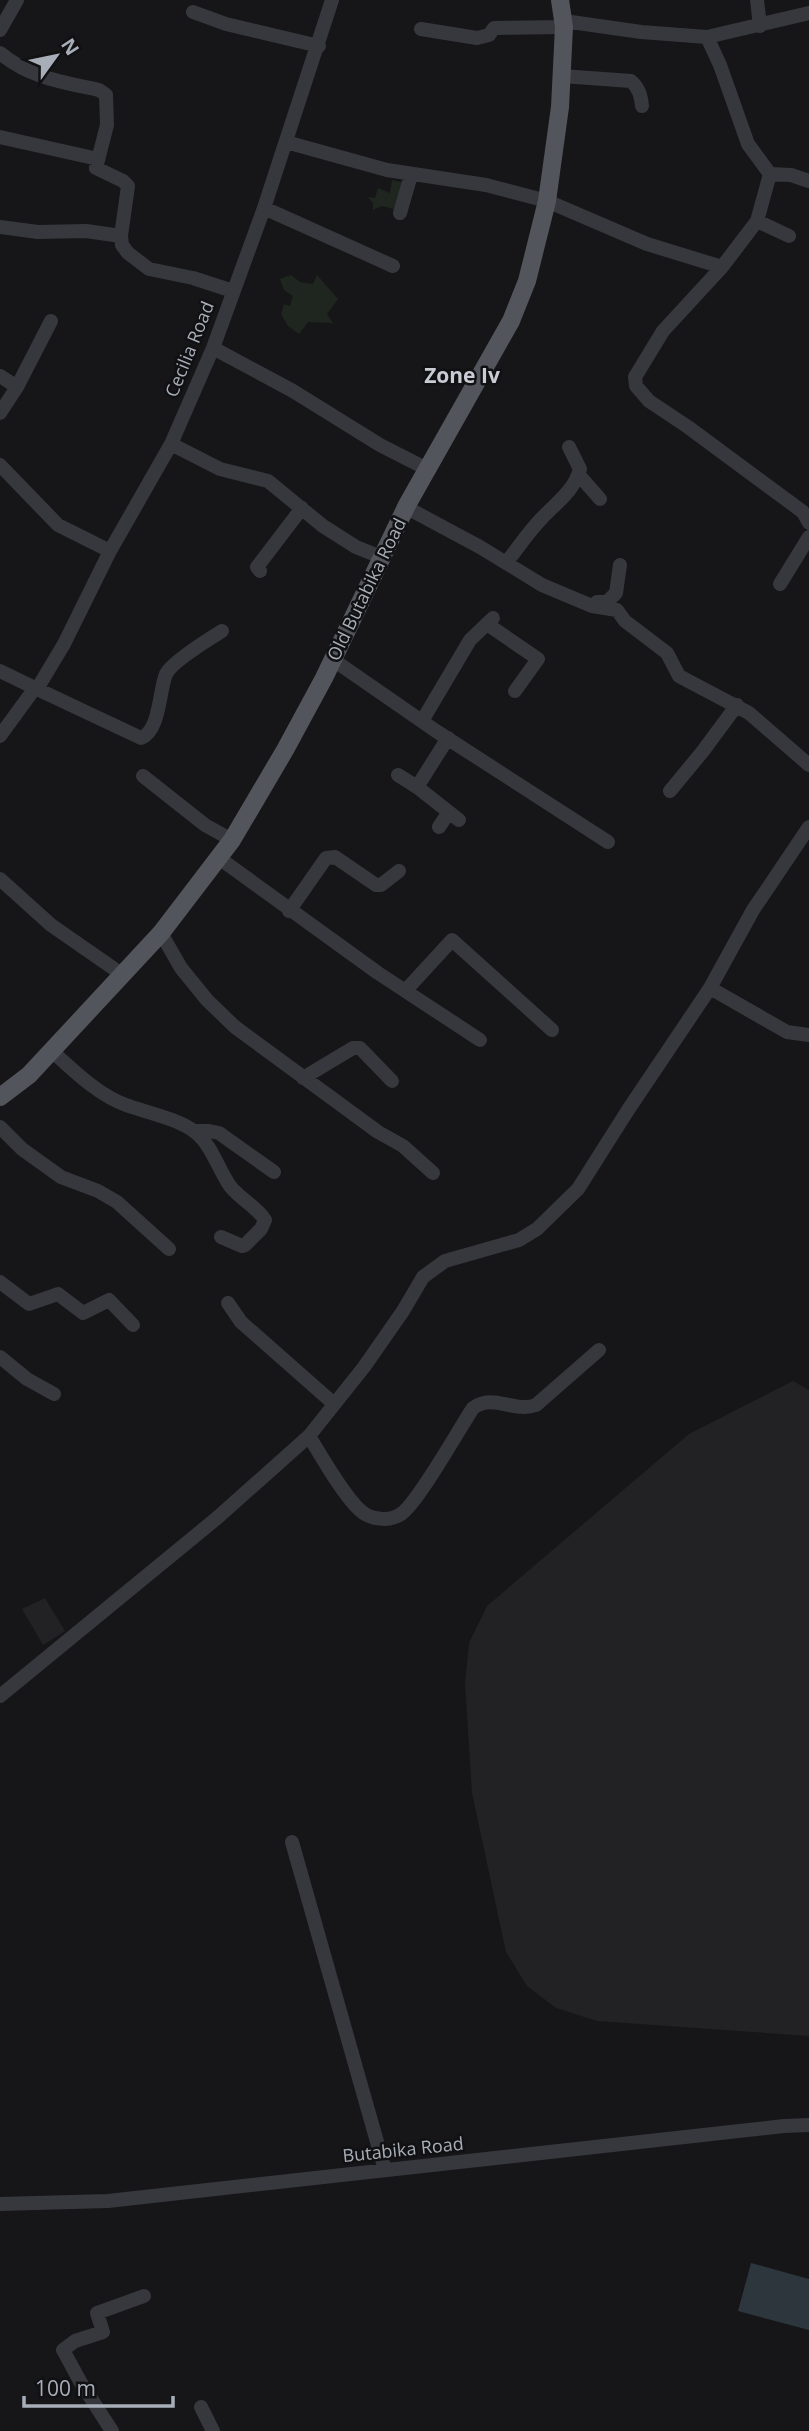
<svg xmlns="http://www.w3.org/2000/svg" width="809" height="2431" font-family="'Open Sans',sans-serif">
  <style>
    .built { fill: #222225 }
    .green { fill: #1e261f }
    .water { fill: #2c363c }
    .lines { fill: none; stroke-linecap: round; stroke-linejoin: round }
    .minor { stroke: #37383d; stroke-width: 14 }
    .major { stroke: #53555c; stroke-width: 18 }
    .labels { text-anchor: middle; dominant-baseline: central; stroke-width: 5; stroke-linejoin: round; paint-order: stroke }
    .street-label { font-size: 18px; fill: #a8aeb8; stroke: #111113 }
    .quarter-label { font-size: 21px; font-weight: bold; fill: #c9ccd4; stroke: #111113 }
  </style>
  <rect width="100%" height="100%" fill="#161618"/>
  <!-- built -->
  <path class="built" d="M 793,1381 L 809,1390 L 809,2036 L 597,2021 L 556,2008 L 527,1986 L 506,1952 L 472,1793 L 465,1684 L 469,1643 L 487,1606 L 689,1434 Z
    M 45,1598 L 65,1631 L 43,1645 L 22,1609 Z"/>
  <!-- green -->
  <path class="green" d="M 392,180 L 406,183 L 397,210 L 382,206 L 373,210 L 373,203 L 368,197 L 375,198 L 378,188 L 390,193 Z
    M 291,275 L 300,282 L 313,284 L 317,275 L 338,299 L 327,314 L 333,323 L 308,322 L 299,334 L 288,326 L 281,314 L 284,304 L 290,306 L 293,296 L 284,290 L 280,279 Z"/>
  <!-- water -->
  <path class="water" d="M 751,2263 L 809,2279 L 809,2330 L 738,2311 Z"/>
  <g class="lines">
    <!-- minor -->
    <path class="minor" d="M 757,0 L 760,26
      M 193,12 L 226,24 L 319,46
      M 564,21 L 641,32 L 707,37 L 809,13
      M 421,29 L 477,38 L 489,35 L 494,28 L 564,27
      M 0,30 L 17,0
      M 707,37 L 720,65 L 748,144 L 770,174 L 791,175 L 809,181
      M 0,53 C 30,78 62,82 99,90 L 106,95 L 107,125 L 96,168 L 123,181 L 128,186 L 121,236 L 122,245 L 128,253 L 149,269 L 193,278 L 233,291
      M 562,76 L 631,81 C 639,88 641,96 642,106
      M 0,137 L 98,159
      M 286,142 L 387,170 L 486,185 L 547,201 L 647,244 L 722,267 L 757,221 L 770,174
      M 264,208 L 393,266
      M 400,213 L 411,175
      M 757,221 L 789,236
      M 0,227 L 38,232 L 86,231 L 121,236
      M 722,267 L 663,331 L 635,377 L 636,386 L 649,401 L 688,427 L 803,512 L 809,523
      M 213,348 L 293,391 L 380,445 L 427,469
      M 0,376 L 17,387 L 0,413
      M 17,387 L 51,321
      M 171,444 L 220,469 L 268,481 L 323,526 L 356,547 L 381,557
      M 0,465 L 58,525 L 110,551
      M 579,475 L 600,499
      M 407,505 L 413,511 L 480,547 L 542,585 L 592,606 L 617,610 L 625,621 L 667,653 L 679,676 L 749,713 L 809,765
      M 506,563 C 518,548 529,531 542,518 C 557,502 574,491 580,469 L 569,447
      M 260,571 L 257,567 L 302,508
      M 780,584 L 809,537
      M 597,602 L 607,602 L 616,593 L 620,565
      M 487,624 L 538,659 L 515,691
      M 332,659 L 436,731 L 608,842
      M 0,671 L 35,688
      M 37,689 L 141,738 C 160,731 159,691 166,674 C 172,662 209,639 222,631
      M 422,721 L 470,640 L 493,618
      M 0,736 L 35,688 L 37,689 L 64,644 L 110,551 L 171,444 L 213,348 L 264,208 L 332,0
      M 448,738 L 417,787 L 459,820
      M 398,775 L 417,787
      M 143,776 L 205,825 L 232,840
      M 670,791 L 703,751 L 737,705
      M 439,827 L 449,812
      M 219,858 L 378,973 L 480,1040
      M 0,879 L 51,925 L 123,975
      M 289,911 L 326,858 L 335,857 L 376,885 L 381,885 L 399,871
      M 161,933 L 181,968 L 207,1000 L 235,1027 L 378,1132 L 403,1146 L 433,1173
      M 710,988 L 787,1032 L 809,1035
      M 406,990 L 452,940 L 552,1030
      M 52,1051 C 73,1070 98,1095 126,1105 C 145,1112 179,1119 195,1132 C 212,1145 218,1169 230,1186 C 240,1199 256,1206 265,1220 L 261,1229 L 245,1245 L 242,1246 L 221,1237
      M 303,1078 L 353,1048 L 360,1048 L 392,1081
      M 0,1127 L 22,1149 L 61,1177 L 98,1191 L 117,1202 L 169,1249
      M 195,1131 L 209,1131 L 219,1133 L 274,1172
      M 0,1282 L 29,1304 L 58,1294 L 83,1313 L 109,1300 L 133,1325
      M 228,1303 L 241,1322 L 333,1403
      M 0,1357 L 27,1379 L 54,1394
      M 309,1436 C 320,1454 348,1504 365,1514 C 375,1520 391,1521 401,1514 C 418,1503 459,1429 473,1408 C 493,1393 514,1413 536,1405 L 599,1350
      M 0,1696 L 217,1518 L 309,1436 L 364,1367 L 403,1311 L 423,1277 L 445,1261 L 519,1240 L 537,1229 L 578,1189 L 628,1110 L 710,988 L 753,910 L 809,827
      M 292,1842 L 385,2170
      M 0,2204 L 108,2201 L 784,2126 L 809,2125
      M 201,2407 L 213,2431
      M 112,2431 L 81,2383 L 63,2350 L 75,2341 L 103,2332 L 97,2313 L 144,2296"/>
    <!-- major -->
    <path class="major" d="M 0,1097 L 29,1075 L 161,933 L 232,840 L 285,750 L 324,678 L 407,505 L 511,321 L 527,281 L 547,201 L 560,107 L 564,27 L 560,0"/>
  </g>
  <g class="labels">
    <!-- street labels -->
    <g class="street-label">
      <text transform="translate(189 349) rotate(-68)">Cecilia Road</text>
      <text transform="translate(366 589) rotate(-64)">Old Butabika Road</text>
      <text transform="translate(403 2149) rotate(-6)">Butabika Road</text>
    </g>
    <!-- quarter labels -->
    <g class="quarter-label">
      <text x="462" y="375">Zone Iv</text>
    </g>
  </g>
  <!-- north arrow -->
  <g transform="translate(56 56) rotate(57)" stroke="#111113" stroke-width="5" paint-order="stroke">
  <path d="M0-5L12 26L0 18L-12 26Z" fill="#a8aeb8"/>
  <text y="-10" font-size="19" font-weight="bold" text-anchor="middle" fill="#a8aeb8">N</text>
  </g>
  <!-- scale -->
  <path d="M24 2396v10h149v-10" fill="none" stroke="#a8aeb8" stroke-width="3.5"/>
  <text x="35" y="2396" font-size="21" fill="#a8aeb8" stroke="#111113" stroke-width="5" paint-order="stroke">100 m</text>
</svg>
